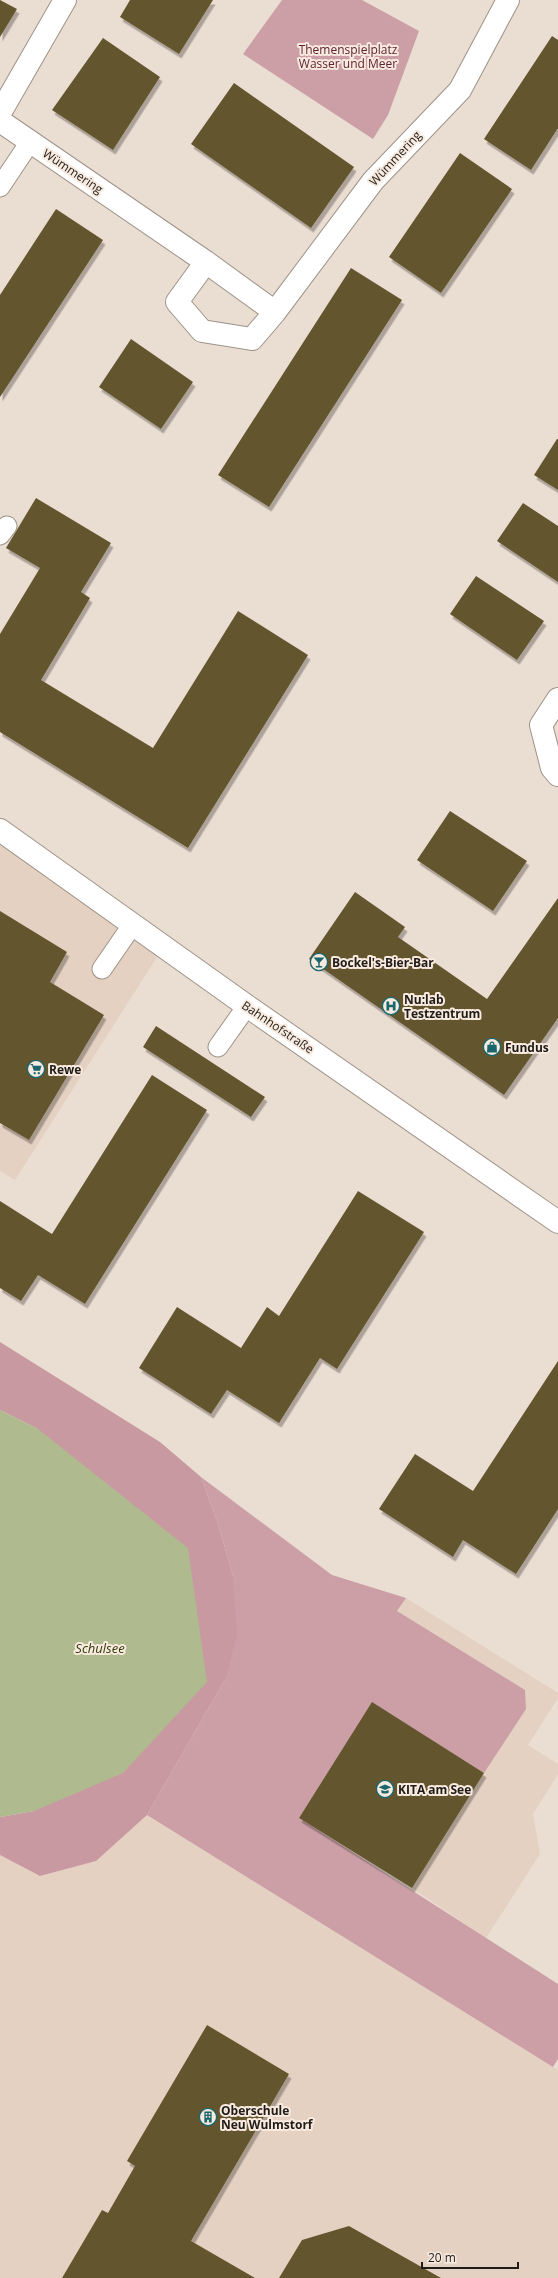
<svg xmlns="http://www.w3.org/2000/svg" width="558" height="2278" font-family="'Open Sans',sans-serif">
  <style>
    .built { fill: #e4d1c1 }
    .green { fill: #cc9fa7 }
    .forest { fill: #c999a2 }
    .water { fill: #afba8f }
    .building { fill: #64562f; filter: url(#shadow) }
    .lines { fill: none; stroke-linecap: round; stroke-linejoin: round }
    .service-casing { stroke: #9f9388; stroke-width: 21 }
    .minor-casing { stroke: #9f9388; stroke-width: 24 }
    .tertiary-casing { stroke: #9f9388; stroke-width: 24 }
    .service { stroke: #fff; stroke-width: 19 }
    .minor { stroke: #fff; stroke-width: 22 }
    .tertiary { stroke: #fff; stroke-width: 22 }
    .labels { text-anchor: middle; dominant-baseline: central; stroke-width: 4; stroke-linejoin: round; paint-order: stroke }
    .park-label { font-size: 12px; fill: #5e2232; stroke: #f8eadf }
    .street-label { font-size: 12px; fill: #1f1b17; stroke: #f8eadf }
    .poi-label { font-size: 12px; font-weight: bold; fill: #1f1b17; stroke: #f8eadf; text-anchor: start }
    .water-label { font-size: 13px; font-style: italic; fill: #323b08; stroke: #f8eadf }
  </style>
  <defs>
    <filter id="shadow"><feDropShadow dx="2.5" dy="4.5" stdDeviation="0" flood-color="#0004"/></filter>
  </defs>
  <rect width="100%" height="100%" fill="#eaddd2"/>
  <!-- built -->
  <path class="built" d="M 0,830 L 164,946 L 15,1180 L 0,1171 Z
    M 406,1598 L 558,1693 L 558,1698 L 528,1745 L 558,1764 L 558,1774 L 533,1814 L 540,1854 L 486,1938 L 412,1888 L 299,1818 L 372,1703 L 397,1611 Z
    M 147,1815 L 558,2070 L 558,2278 L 0,2278 L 0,1855 L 40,1876 L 96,1861 Z"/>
  <!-- green -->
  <path class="green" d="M 282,0 L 362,0 L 419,31 L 388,115 L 373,139 L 243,54 Z
    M 201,1477 L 332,1575 L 406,1598 L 397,1611 L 525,1690 L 526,1709 L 484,1773 L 372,1703 L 299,1818 L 558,1984 L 558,2059 L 553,2067 L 147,1815 L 226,1678 L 233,1576 L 218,1524 Z"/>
  <!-- forest -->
  <path class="forest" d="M 0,1342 L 160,1442 L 201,1477 L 218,1524 L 233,1576 L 237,1635 L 226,1678 L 147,1815 L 96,1861 L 40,1876 L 0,1855 L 0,1817 L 34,1811 L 38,1429 L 0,1410 Z"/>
  <!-- water -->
  <path class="water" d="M 0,1410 L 38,1429 L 188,1548 L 207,1682 L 123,1773 L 34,1811 L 0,1817 Z"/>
  <!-- building -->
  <path class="building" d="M 0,0 L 17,9 L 0,37 Z
    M 130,0 L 213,0 L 179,54 L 120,17 Z
    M 552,36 L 558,40 L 558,128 L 531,170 L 484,139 Z
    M 103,38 L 160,77 L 113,150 L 52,110 Z
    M 234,83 L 354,167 L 311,228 L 191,144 Z
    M 460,153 L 512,189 L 441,293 L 389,257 Z
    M 56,209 L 103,240 L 0,397 L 0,295 Z
    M 351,268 L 402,300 L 269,507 L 218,475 Z
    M 131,339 L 193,382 L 161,429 L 99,387 Z
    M 557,439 L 558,439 L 558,490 L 534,475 Z
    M 36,498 L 111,543 L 81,592 L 90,598 L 41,680 L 153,748 L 238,611 L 308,655 L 188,848 L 0,732 L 0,634 L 40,568 L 6,548 Z
    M 523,503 L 558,526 L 558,582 L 497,541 Z
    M 476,576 L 544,621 L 517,660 L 450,614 Z
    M 450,811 L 527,861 L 493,911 L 417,860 Z
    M 355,892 L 405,927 L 398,937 L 487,999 L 558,898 L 558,1018 L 504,1095 L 309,959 Z
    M 0,911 L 67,952 L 50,982 L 104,1015 L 29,1140 L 0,1123 Z
    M 156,1026 L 265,1097 L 251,1117 L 143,1047 Z
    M 152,1075 L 207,1110 L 85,1304 L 38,1275 L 21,1301 L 0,1288 L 0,1201 L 52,1234 Z
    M 358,1191 L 424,1232 L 337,1369 L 320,1358 L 279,1423 L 227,1390 L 211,1414 L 139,1368 L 177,1307 L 241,1348 L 267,1307 L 279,1316 Z
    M 558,1361 L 558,1509 L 516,1574 L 463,1540 L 453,1557 L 379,1509 L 415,1454 L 473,1491 Z
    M 372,1702 L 484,1773 L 412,1888 L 299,1818 Z
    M 207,2025 L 289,2074 L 191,2241 L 255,2278 L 62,2278 L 102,2210 L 108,2213 L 135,2166 L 127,2161 Z
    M 349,2226 L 441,2278 L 279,2278 L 302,2240 Z"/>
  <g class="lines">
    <defs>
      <path id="service" d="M 0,187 L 30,142
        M 0,535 L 7,526
        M 102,969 L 133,924
        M 218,1047 L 247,1006"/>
      <path id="minor" d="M 0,113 L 65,0
        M 0,121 L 206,262 L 275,312 L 373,181 L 460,90 L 508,0
        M 206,262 L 177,302 L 202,331 L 252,339 L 275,312
        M 558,699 L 541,725 L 552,768 L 558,775"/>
      <path id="tertiary" d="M 0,830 L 247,1006 L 558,1222"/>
    </defs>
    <!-- service casing -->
    <use href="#service" class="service-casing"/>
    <!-- minor casing -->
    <use href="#minor" class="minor-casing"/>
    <!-- tertiary casing -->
    <use href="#tertiary" class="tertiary-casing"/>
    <!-- service -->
    <use href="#service" class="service"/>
    <!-- minor -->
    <use href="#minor" class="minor"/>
    <!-- tertiary -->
    <use href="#tertiary" class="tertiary"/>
  </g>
  <!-- icons -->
  <defs>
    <symbol id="bar-ring" viewBox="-11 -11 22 22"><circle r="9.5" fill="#f8eadf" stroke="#19666d" stroke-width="1.5"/><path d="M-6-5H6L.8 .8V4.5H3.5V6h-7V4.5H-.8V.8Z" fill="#19666d"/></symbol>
    <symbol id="hospital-ring" viewBox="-11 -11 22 22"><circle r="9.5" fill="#f8eadf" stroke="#19666d" stroke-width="1.5"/><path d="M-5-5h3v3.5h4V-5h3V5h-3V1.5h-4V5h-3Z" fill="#19666d"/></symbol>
    <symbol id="shop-ring" viewBox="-11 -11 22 22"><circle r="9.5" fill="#f8eadf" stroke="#19666d" stroke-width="1.5"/><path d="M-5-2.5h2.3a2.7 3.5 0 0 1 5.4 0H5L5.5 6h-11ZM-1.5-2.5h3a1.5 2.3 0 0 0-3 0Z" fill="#19666d"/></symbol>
    <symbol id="supermarket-ring" viewBox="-11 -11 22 22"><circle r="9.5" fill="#f8eadf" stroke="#19666d" stroke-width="1.5"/><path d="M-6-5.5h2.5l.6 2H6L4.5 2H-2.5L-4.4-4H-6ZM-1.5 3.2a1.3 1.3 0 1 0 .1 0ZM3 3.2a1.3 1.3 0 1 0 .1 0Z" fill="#19666d"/></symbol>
    <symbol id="school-ring" viewBox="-11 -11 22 22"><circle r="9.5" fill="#f8eadf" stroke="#19666d" stroke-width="1.5"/><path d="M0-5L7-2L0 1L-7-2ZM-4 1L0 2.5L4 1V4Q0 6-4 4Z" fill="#19666d"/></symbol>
    <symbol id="building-ring" viewBox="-11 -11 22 22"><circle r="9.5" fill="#f8eadf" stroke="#19666d" stroke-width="1.5"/><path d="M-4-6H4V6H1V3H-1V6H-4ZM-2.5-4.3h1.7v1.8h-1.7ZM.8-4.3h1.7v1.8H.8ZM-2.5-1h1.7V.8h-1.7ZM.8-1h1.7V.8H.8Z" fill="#19666d"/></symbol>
  </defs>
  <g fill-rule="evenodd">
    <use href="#bar-ring" x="309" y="952" width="20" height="20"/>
    <use href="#hospital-ring" x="381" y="996" width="20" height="20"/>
    <use href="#shop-ring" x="482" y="1037" width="20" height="20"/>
    <use href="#supermarket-ring" x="26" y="1059" width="20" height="20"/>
    <use href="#school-ring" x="375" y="1779" width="20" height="20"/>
    <use href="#building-ring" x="198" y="2107" width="20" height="20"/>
  </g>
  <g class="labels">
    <!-- park labels -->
    <g class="park-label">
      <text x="348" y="49">Themenspielplatz<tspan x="348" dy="14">Wasser und Meer</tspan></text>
    </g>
    <!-- street labels -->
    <g class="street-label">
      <text transform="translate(395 158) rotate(-47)">Wümmering</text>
      <text transform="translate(73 171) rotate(34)">Wümmering</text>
      <text transform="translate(278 1027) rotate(34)">Bahnhofstraße</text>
    </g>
    <!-- poi labels -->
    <g class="poi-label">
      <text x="332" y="962">Bockel's-Bier-Bar</text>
      <text x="404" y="999">Nu:lab<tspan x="404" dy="14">Testzentrum</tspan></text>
      <text x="505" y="1047">Fundus</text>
      <text x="49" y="1069">Rewe</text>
      <text x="398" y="1789">KITA am See</text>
      <text x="221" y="2110">Oberschule<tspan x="221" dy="14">Neu Wulmstorf</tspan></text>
    </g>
    <!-- water labels -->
    <g class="water-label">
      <text x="100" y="1648">Schulsee</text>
    </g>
  </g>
  <!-- scale -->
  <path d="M422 2262v6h96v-6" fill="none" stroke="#1f1b17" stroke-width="2"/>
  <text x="428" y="2262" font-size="12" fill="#1f1b17" stroke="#f8eadf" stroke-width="3" paint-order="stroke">20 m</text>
</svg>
